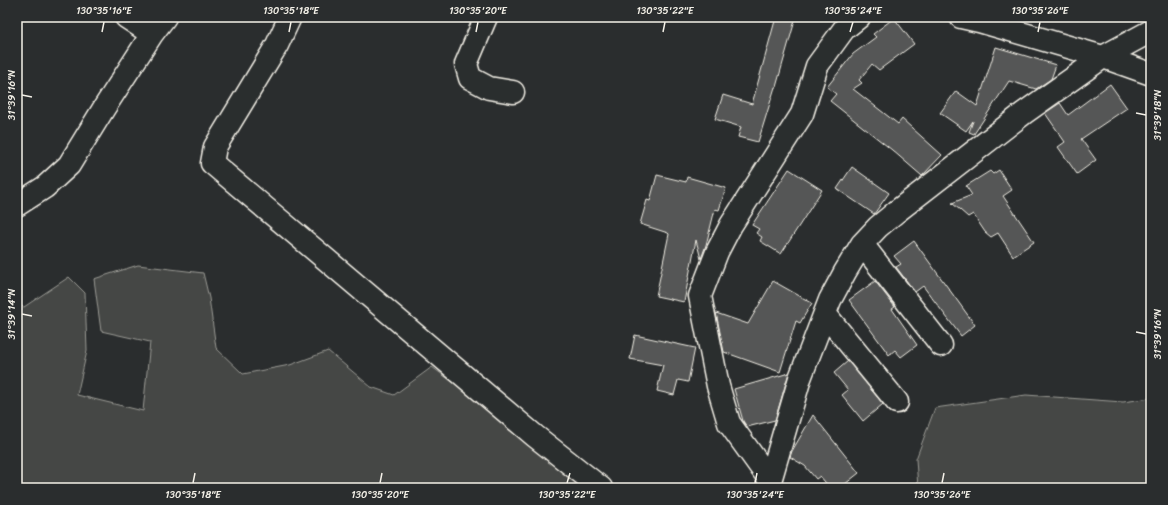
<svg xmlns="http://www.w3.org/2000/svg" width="1168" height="505" font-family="Sriracha,sans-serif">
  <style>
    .green { fill: #444645; stroke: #9c9c96 }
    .building { fill: #555756; stroke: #f4f1e8 }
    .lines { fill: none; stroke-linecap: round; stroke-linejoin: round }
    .minor-casing { stroke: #f4f1e8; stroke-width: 25 }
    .minor { stroke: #2a2d2e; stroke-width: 22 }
    .ticks { fill: none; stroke: #f4f1e8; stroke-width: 1.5 }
    .neatline { fill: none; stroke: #f4f1e8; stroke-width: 1.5 }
    .ticks-label { font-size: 10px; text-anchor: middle; fill: #f4f1e8 }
  </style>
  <rect width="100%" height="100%" fill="#2a2d2e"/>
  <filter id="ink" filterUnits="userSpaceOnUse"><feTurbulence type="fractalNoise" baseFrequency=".025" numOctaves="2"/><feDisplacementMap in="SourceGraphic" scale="8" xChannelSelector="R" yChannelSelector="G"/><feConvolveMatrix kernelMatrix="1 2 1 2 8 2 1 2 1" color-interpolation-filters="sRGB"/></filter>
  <g filter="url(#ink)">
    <!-- green -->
    <path class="green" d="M 138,265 L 203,273 L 209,298 L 216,348 L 243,374 L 290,365 L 328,351 L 371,387 L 394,395 L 432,367 L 594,486 L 593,488 L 17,488 L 17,305 L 24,307 L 69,277 L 85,293 L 87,351 L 77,395 L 143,411 L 150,342 L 101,331 L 94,279 Z
      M 1026,395 L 1123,402 L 1151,398 L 1151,488 L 918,488 L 916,459 L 935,408 Z"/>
    <!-- building -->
    <path class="building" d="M 776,17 L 796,17 L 776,87 L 775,87 L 758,142 L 738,137 L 741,127 L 715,119 L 723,95 L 752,104 Z
      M 894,18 L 914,44 L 879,70 L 872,64 L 859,80 L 862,83 L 853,89 L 898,124 L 902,119 L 942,155 L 922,176 L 892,150 L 830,101 L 836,94 L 827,87 L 853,54 L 876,37 L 873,34 Z
      M 996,47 L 1056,65 L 1051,79 L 1036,89 L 1009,81 L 974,134 L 969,132 L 973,121 L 966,131 L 940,113 L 956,91 L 977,106 Z
      M 1110,84 L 1127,108 L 1081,139 L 1096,160 L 1077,174 L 1058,147 L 1065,142 L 1045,113 L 1060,103 L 1068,115 Z
      M 852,167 L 889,193 L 874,214 L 837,189 Z
      M 789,169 L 822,190 L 781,254 L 760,241 L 762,237 L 756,233 L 759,229 L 752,225 Z
      M 999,170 L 1012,190 L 1003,196 L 1034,242 L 1013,256 L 998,233 L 991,237 L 985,232 L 973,214 L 968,217 L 952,203 L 972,195 L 966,186 L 990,171 L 993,174 Z
      M 657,175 L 686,182 L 687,177 L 726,188 L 719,210 L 715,209 L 706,245 L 701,259 L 696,240 L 684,302 L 656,296 L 669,234 L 668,233 L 640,224 L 647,200 L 650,201 Z
      M 914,241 L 975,325 L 961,336 L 923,286 L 915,292 L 896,267 L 901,264 L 894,256 Z
      M 773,281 L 812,303 L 800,323 L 796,321 L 780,372 L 724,352 L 716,313 L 748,324 Z
      M 875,281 L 895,307 L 892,309 L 917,345 L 901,357 L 895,350 L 889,355 L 849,300 Z
      M 635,335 L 695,348 L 688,382 L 678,380 L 674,395 L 657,391 L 663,365 L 630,359 Z
      M 848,361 L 883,404 L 863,421 L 842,395 L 848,390 L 834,373 Z
      M 789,373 L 775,420 L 747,427 L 743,421 L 734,389 Z
      M 813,415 L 859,473 L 840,488 L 830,488 L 820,476 L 816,479 L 805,466 L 790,457 L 792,451 Z"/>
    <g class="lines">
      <defs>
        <path id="minor" d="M 126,17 L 152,34
          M 290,17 L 277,45 L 215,147 L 212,163 L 535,436 L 601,488
          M 486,17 L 466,64 L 470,78 L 489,88 L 513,92
          M 961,17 L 979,21 L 1103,57 L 1151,74
          M 17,205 L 45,187 L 69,165 L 104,108 L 152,34 L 165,17
          M 862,244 L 941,345
          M 825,314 L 897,402
          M 770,480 L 729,423 L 718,386 L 700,296 L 717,252 L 731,225 L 802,114 L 817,66 L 844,29 L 859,17
          M 768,488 L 800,378 L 830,300 L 845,272 L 862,244 L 878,227 L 896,212 L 1024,113 L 1103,57 L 1151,31"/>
      </defs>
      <!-- minor casing -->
      <use href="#minor" class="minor-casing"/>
      <!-- minor -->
      <use href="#minor" class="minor"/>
    </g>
  </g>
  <!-- ticks -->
  <path class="ticks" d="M 102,32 L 104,22M 289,32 L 291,22M 476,32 L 478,22M 663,32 L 665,22M 850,32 L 853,22M 1038,32 L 1040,22M 22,95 L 32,97M 1136,113 L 1146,115M 22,314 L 32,316M 1136,332 L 1146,334M 193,483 L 195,473M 380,483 L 382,473M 567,483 L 570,473M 755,483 L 757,473M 942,483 L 944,473"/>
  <!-- margin -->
  <rect width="1168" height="505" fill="none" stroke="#2a2d2e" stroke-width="44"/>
  <rect x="22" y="22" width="1124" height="461" class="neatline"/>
  <g class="ticks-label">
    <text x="104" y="14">130°35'16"E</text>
    <text x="291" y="14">130°35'18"E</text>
    <text x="478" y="14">130°35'20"E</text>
    <text x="665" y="14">130°35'22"E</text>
    <text x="853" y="14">130°35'24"E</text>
    <text x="1040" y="14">130°35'26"E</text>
    <text transform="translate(11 95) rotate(-90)" y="4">31°39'16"N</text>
    <text transform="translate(1157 115) rotate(-90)" y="4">31°39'18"N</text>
    <text transform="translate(11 314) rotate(-90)" y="4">31°39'14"N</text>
    <text transform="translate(1157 334) rotate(-90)" y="4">31°39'16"N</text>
    <text x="193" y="498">130°35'18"E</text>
    <text x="380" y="498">130°35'20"E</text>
    <text x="567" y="498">130°35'22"E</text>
    <text x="755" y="498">130°35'24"E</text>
    <text x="942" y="498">130°35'26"E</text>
  </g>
</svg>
